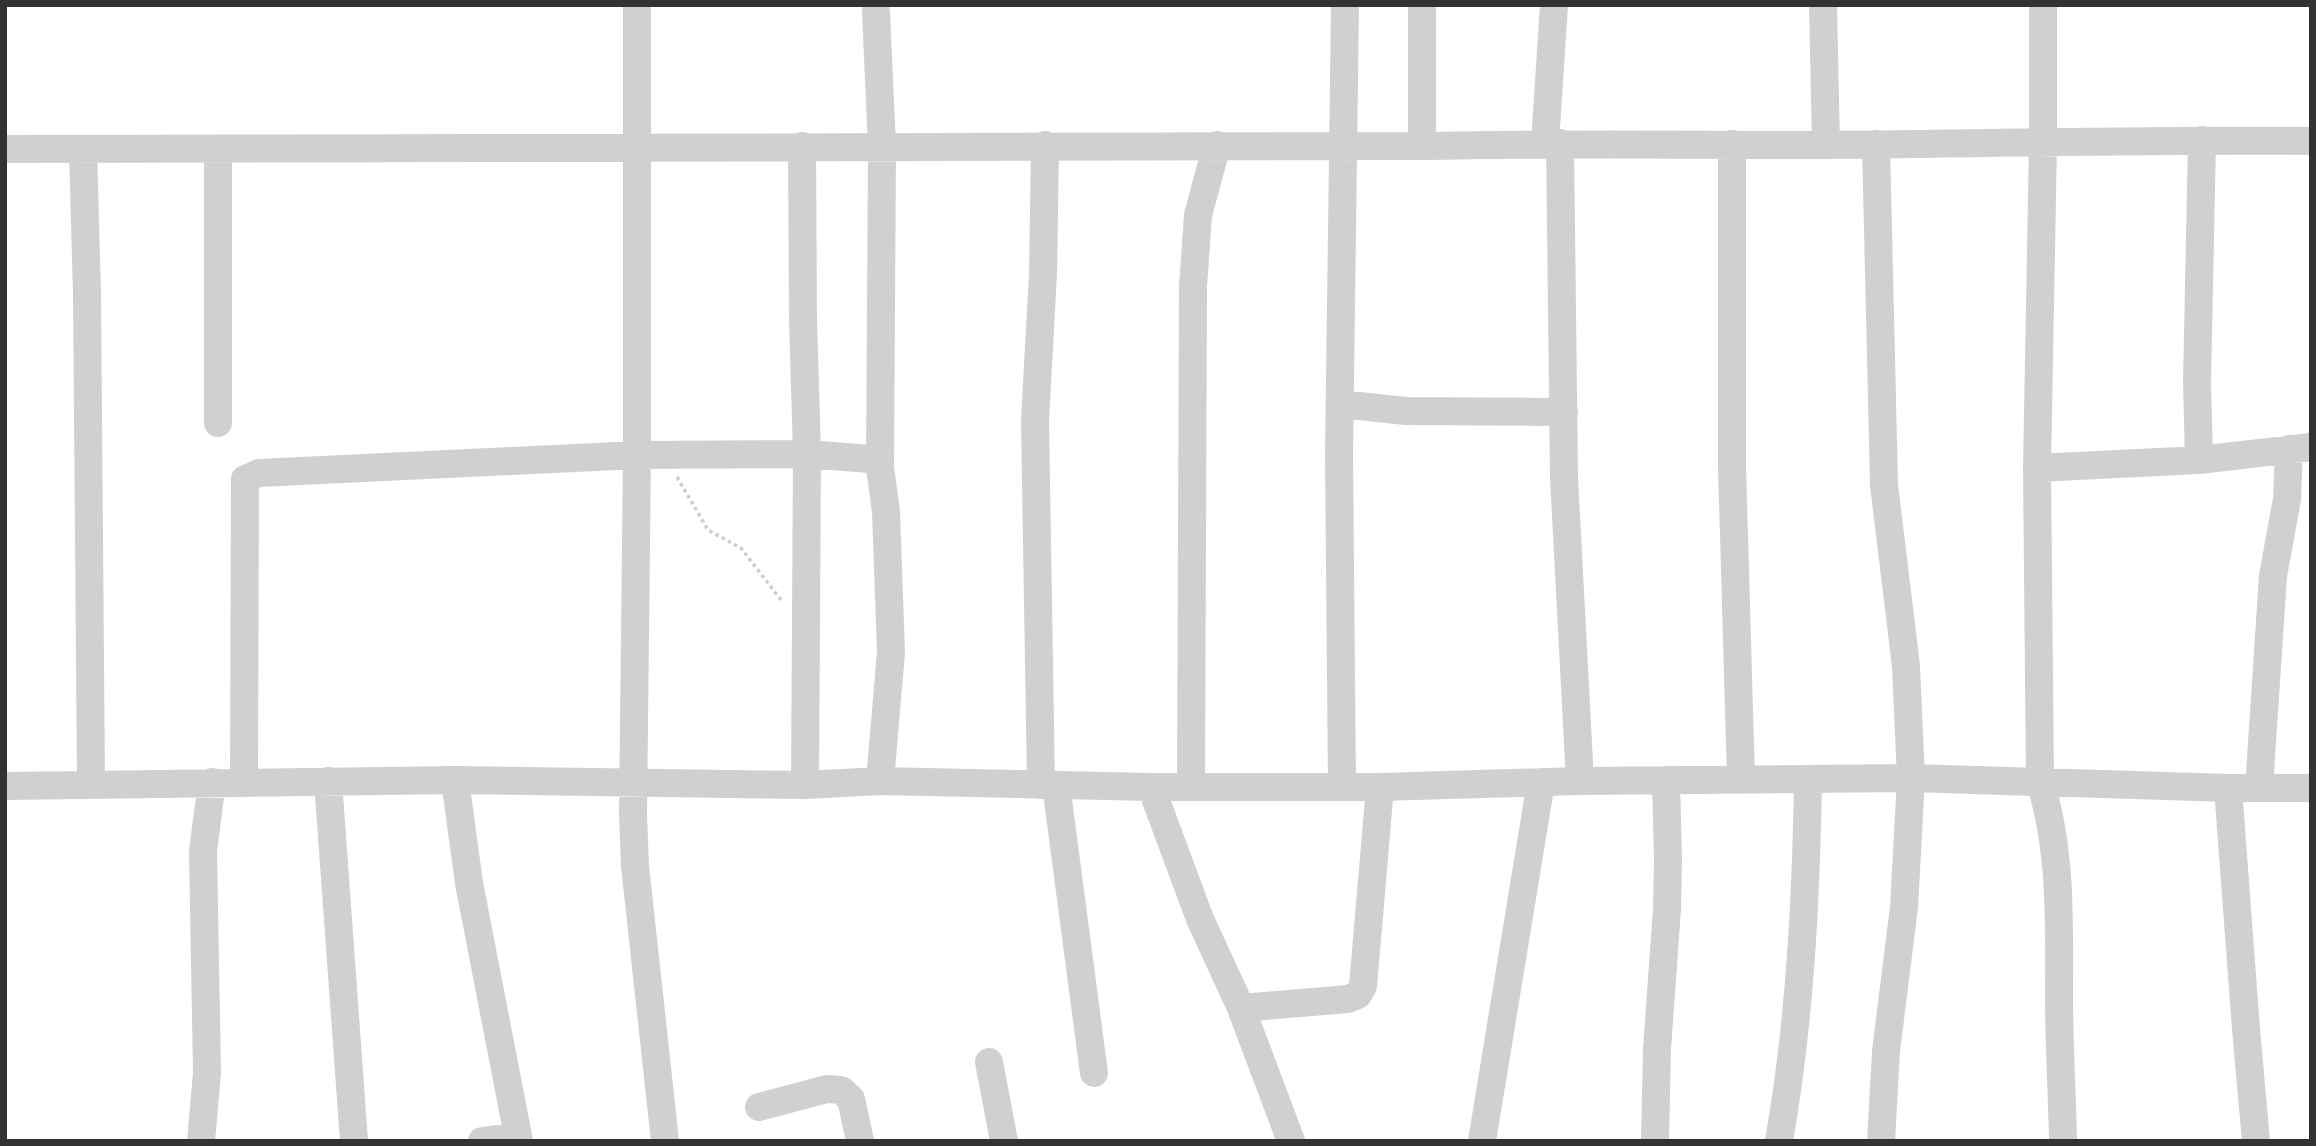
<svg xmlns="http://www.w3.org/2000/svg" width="2316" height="1146" font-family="'Work Sans',sans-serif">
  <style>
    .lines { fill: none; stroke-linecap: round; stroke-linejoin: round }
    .path { stroke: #cdcdcd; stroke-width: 3.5; stroke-dasharray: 3.5 3.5; stroke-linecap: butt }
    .minor { stroke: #d0d0d0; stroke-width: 28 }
  </style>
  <rect width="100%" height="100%" fill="#fff"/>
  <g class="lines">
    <!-- path -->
    <path class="path" d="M 677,477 L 708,530 L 741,548 L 781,600"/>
    <!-- minor -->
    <path class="minor" d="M 637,5 L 637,455 L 633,814 L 635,866 L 665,1141
      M 1823,5 L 1826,145
      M 2043,5 L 2043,142 L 2037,468 L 2040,782 C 2062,850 2059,925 2059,995 C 2059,1044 2062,1092 2063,1141
      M 876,12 L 882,146 L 880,467
      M 1545,143 L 1554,5
      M 1560,143 L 1564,478 L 1580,781
      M 1732,144 L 1732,466 L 1741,779
      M 1876,144 L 1884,485 L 1906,666 L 1911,778 L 1904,907 L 1886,1051 L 1881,1141
      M 802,146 L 803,320 L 807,454 L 805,785
      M 1422,146 L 1422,5
      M 5,149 L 1422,146 C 1556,143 1690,145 1824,145 C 1986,144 2148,139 2311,141
      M 83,149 L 87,293 L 91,783
      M 218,149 L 218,423
      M 1340,404 L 1406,411 L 1564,412
      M 2199,460 L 2197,383 L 2202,140
      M 2037,468 L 2199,460 L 2311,447
      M 455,780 L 469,883 L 519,1141
      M 244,781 L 245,479 L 259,473 L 637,455 L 807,454 L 870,459 L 880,467 L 886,512 L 891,652 L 880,781
      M 328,781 L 354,1141
      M 1041,785 L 1035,420 L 1043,275 L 1045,145
      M 1056,785 L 1094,1073
      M 5,786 L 455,780 L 805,785 L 880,781 L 1151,787 L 1380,787 L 1580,781 L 1911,778 L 2228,788 L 2311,788
      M 1151,787 L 1200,919 L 1241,1008 L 1291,1141
      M 1191,787 L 1193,287 L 1198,215 L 1217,145
      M 1342,787 L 1339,454 L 1345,5
      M 2228,788 L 2246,1029 L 2256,1141
      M 2259,788 L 2273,576 L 2287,499 L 2289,449
      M 1241,1008 L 1348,999 L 1358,995 L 1363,986 L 1380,787
      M 989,1062 L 1004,1141
      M 759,1107 L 827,1089 L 841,1090 L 851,1099 L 860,1141
      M 201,1141 L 207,1073 L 203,851 L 212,782
      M 482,1141 L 518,1136
      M 1482,1141 L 1541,782
      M 1655,1141 L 1657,1049 L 1667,909 L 1668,860 L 1666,780
      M 1779,1141 C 1800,1021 1806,901 1808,780"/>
  </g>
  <!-- border -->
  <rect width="2316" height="1146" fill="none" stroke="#333333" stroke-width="14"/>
</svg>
